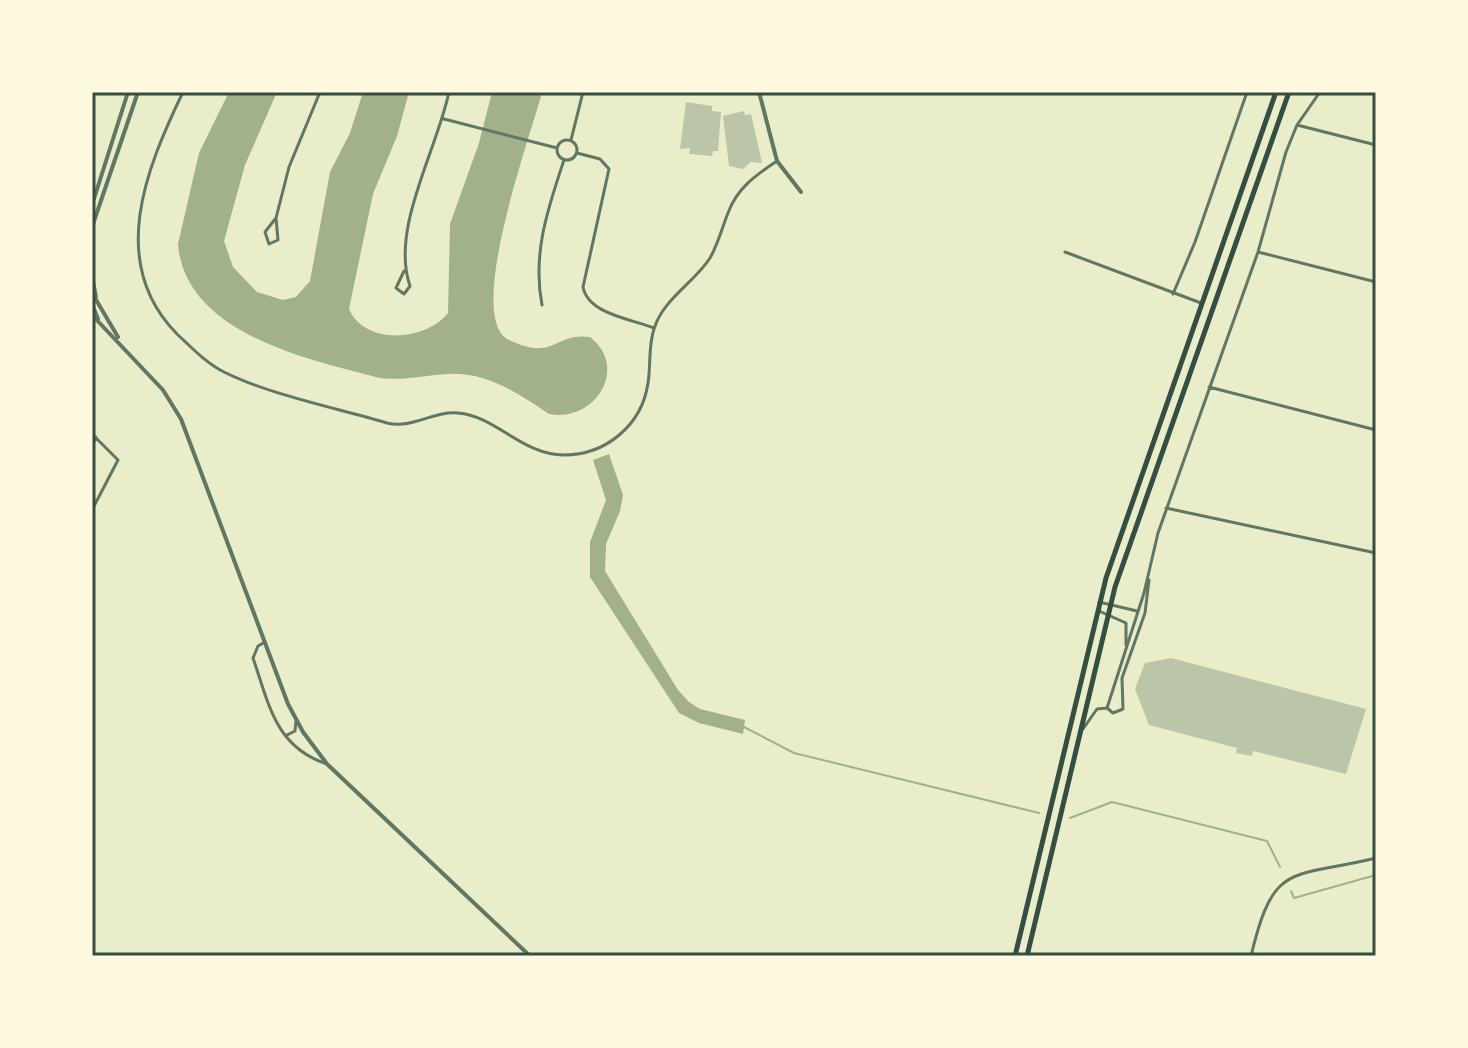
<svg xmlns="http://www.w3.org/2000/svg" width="1468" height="1048" font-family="Lato,sans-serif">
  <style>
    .water { fill: #a3b18a }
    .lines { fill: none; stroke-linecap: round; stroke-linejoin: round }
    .stream { stroke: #a3b18a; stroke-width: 2 }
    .building { fill: #bcc5a7 }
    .minor { stroke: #617663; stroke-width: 3 }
    .tertiary { stroke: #617663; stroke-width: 4 }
    .trunk { stroke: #344e41; stroke-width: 5 }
    .neatline { fill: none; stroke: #344e41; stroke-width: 3 }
  </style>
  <rect width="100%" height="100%" fill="#e9edc9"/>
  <!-- water -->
  <path class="water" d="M 229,92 L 277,92 L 245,165 L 224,241 L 233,267 L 257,292 L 283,300 L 296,297 L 310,281 L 330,172 L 350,133 L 363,92 L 409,92 L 397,136 L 373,194 L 349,309 C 365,346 426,341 448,313 L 450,224 L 479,143 L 492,92 L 542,92 C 533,130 463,318 509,340 C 555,362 554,332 590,337 C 630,368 594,423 549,414 C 517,393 488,372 448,374 C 425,375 404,381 380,378 C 310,360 185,334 178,244 L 199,153 Z
    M 609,454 L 623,495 L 620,511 L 606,544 L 605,571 L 678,690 L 689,702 L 700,709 L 745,720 L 743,734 L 699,723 L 679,713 L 590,577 L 590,542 L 606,500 L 593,460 Z"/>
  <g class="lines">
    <!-- stream -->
    <path class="stream" d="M 744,727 L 794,753 L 1039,813
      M 1070,818 L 1112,802 L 1267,841 L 1280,867
      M 1291,891 L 1294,898 L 1376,875"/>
  </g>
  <!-- building -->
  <path class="building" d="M 686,102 L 712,106 L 712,111 L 721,112 L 718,151 L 713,151 L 712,156 L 689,154 L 690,148 L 680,149 Z
    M 744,111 L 745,115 L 751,114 L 762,163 L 751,162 L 743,169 L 729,166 L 723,116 Z
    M 1171,658 L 1366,709 L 1346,774 L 1253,751 L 1252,756 L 1236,753 L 1237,748 L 1149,725 L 1135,689 L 1145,663 Z"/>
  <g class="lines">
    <!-- minor -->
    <path class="minor" d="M 183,92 C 146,169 107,263 177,334 C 192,348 206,363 224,372 C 270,395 337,408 387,423 C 413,429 432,411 458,413 C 496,416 522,455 564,455 C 606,455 642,425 648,383 C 651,365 648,347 654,329 C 663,299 694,283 710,258 C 718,244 722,228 728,213 C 737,188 756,175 777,161
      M 444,119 L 557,148
      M 1297,125 L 1376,145
      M557 150a10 10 0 1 1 20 0a10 10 0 1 1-20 0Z
      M 571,140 L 583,92
      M 577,153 L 600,159 L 609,169 L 583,287 C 588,314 631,319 654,328
      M 276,218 L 278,240 L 269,244 L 265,232 L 276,218 L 289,167 L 320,92
      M 1065,252 L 1201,303
      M 1258,252 L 1376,282
      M 404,271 L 396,288 L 404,294 L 410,286 C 390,229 437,150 449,92
      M 1173,294 L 1195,242 L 1247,92
      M 542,305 C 532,254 548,208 564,160
      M 1209,387 L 1376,430
      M 92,434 L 118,460 L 92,510
      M 92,445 L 96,437
      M 1166,508 L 1376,553
      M 1099,602 L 1137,611
      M 1099,611 L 1126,623 L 1126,645
      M 265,642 L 258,646 L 253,658 C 269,704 275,747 327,764
      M 1107,708 L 1144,593 L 1158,533 L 1258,252 L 1286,152 L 1297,125 L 1320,92
      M 1083,729 L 1097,709 L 1107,708 L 1113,713 L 1123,709 L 1122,678 L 1145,613 L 1149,580
      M 287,735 L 295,731 L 296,721
      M 1251,956 C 1274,860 1290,879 1376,858"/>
    <!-- tertiary -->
    <path class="tertiary" d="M 759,92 L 777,161 L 801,192
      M 92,205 L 128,92
      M 92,227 L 138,92
      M 92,276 L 96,297
      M 92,293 L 118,337
      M 92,304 L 98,319
      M 92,315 L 163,390 L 181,419 L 288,704 L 303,732 L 327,764 L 530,956"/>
    <!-- trunk -->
    <path class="trunk" d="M 1015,956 L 1106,578 L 1276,92
      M 1027,956 L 1115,587 L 1289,92"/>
  </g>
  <!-- border -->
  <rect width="1468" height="1048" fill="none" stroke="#fefae0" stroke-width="188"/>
  <rect x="94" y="94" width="1280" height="860" class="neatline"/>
</svg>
